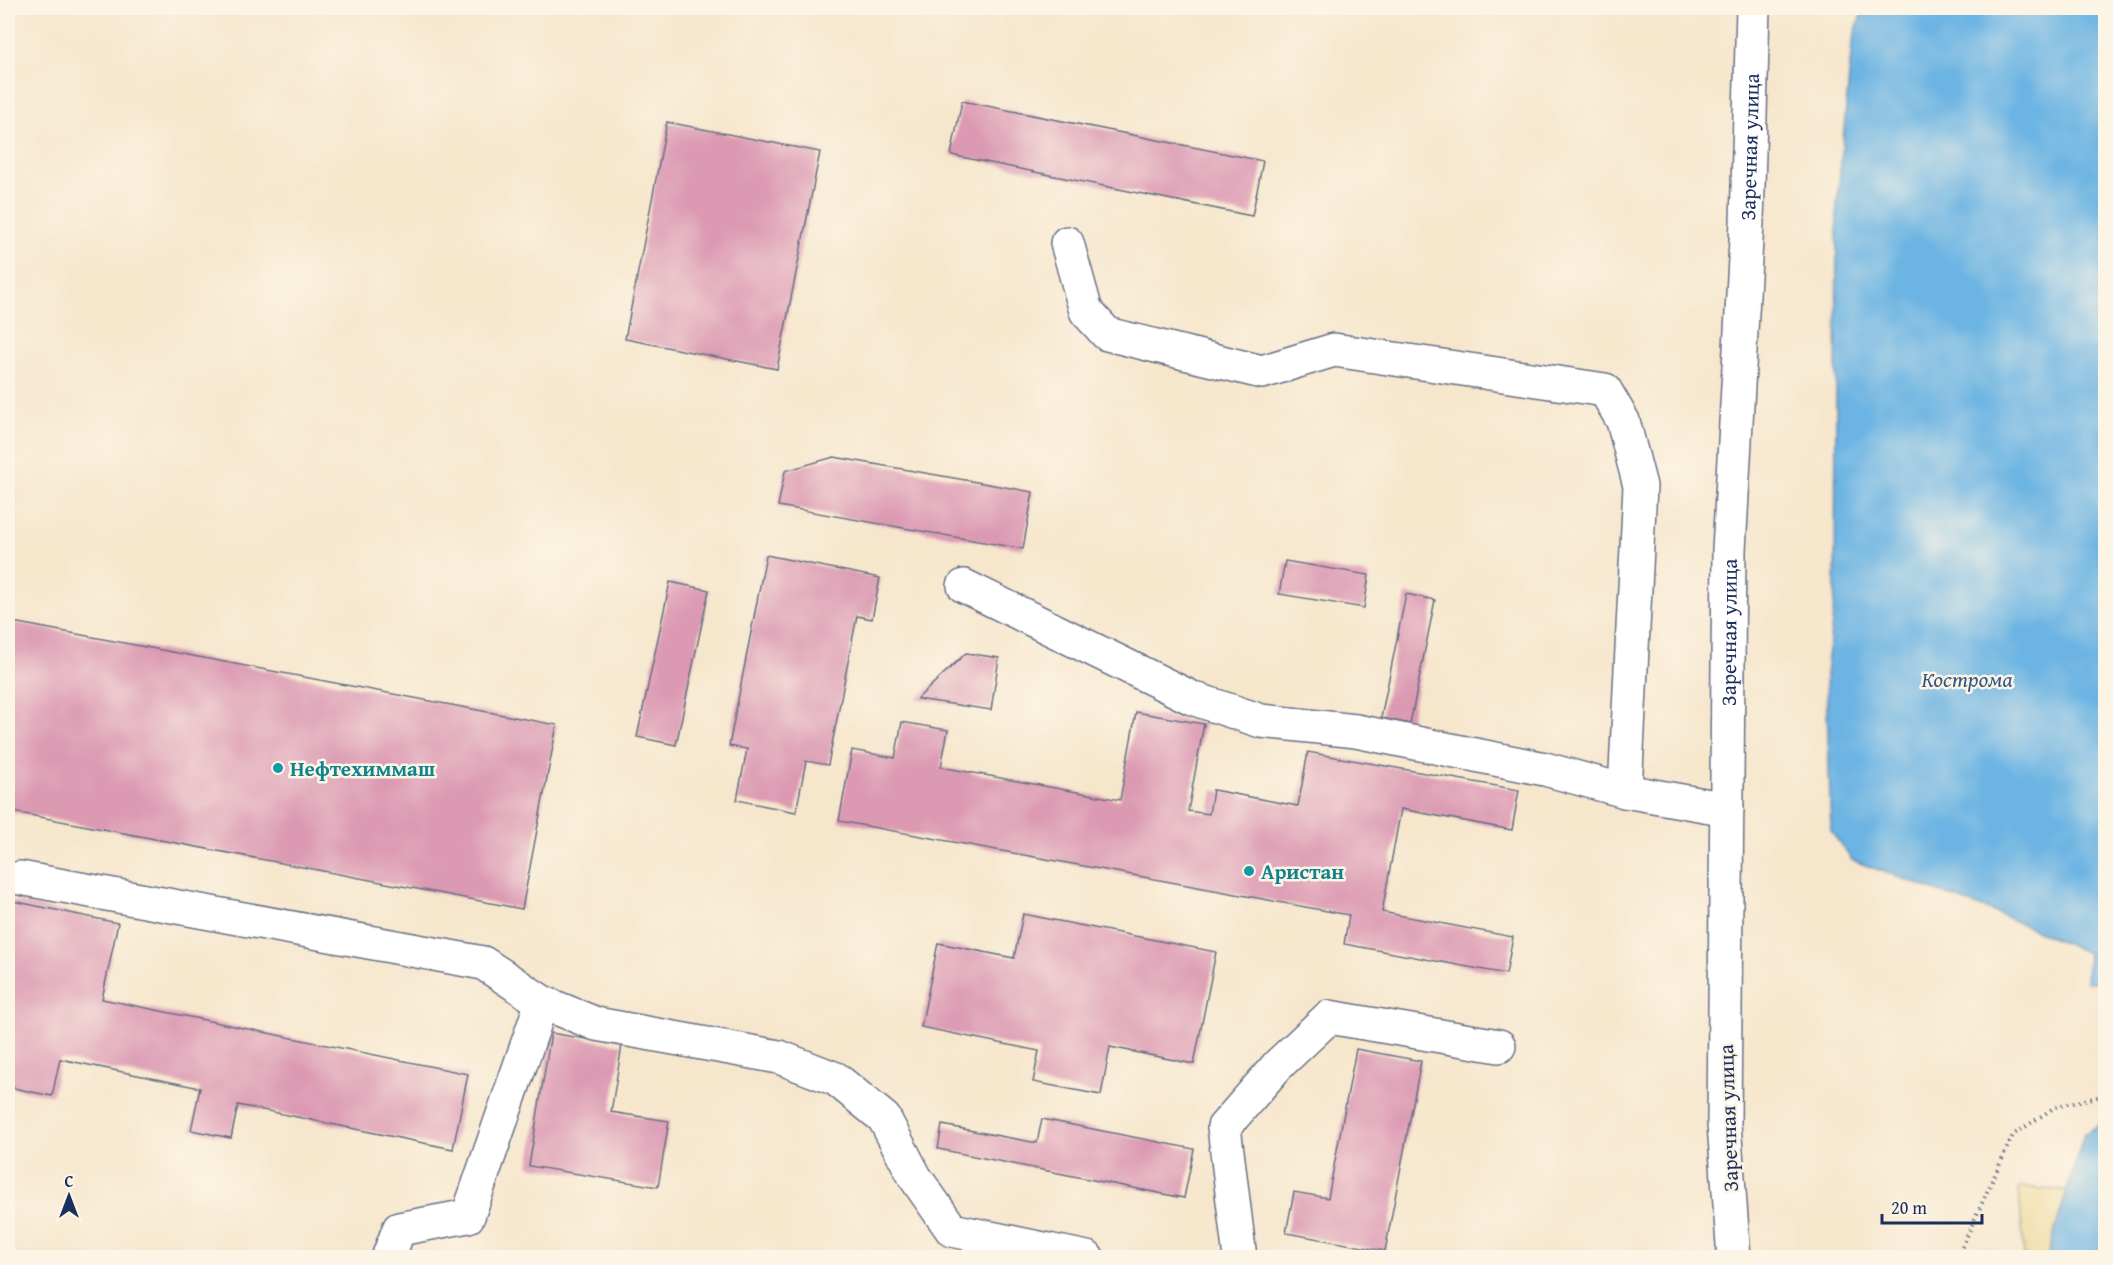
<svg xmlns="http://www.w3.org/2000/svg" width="2113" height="1265" font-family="'Gentium Book Plus',serif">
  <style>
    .sand { fill: #eeda9e; stroke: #84847e; stroke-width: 1.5 }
    .water { fill: #6cb4e3; stroke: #4472a0; stroke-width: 1.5 }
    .building { fill: #db99b2 }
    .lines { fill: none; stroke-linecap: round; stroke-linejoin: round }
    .minor-casing { stroke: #686f84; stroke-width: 36 }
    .path { stroke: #686f84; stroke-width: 4; stroke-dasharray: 1.5 4.5; stroke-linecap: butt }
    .minor { stroke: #fff; stroke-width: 33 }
    .culture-dot { fill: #0f9aa8; stroke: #fcf5e5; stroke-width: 2 }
    .labels { text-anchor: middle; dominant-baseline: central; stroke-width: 5; stroke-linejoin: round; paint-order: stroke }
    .street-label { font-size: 21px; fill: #1b2f5e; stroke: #fcf5e5 }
    .culture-label { font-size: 21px; font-weight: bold; fill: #0d838f; stroke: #fcf5e5; text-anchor: start }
    .water-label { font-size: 22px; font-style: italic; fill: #335786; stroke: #fcf5e5 }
  </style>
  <rect width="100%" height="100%" fill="#fcf5e5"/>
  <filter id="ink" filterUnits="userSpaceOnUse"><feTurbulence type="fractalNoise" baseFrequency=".0167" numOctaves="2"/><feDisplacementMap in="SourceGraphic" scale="12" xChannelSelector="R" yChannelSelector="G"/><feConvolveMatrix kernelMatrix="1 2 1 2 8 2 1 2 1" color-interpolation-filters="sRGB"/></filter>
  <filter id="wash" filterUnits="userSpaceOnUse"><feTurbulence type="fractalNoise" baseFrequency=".008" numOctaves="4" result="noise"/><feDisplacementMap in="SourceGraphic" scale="24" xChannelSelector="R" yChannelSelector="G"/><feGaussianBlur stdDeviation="1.35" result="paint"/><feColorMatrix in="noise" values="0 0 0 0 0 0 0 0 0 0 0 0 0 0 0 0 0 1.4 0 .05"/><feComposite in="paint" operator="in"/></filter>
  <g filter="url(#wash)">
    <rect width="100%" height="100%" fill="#f6e6cc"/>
    <!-- sand -->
    <path class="sand" d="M 2019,1187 L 2067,1191 L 2047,1257 L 2024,1257 Z"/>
    <!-- water -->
    <path class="water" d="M 1863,8 L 2105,8 L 2105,982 L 2086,982 L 2088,953 L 1994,912 L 1852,860 L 1831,831 L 1826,675 L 1835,596 L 1837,205 L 1852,44 Z
      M 2105,1121 L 2105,1257 L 2047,1257 L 2084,1134 Z"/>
    <g id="blocks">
      <!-- building -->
      <path class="building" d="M 962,101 L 1263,161 L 1252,216 L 951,155 Z
        M 667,122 L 820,152 L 777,369 L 625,339 Z
        M 834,457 L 1033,492 L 1023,549 L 778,506 L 785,471 Z
        M 766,555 L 880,578 L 872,619 L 857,616 L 828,765 L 806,761 L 796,812 L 737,800 L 747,749 L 729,746 Z
        M 1285,561 L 1369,575 L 1364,608 L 1279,594 Z
        M 670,582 L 709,590 L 676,745 L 637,737 Z
        M 1406,594 L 1435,600 L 1410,724 L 1381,718 Z
        M 8,621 L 557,725 L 522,909 L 8,811 Z
        M 966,653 L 999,658 L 991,710 L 917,699 Z
        M 1136,712 L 1204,724 L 1188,811 L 1209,814 L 1213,790 L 1298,806 L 1308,752 L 1519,790 L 1512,830 L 1401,809 L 1382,912 L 1513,937 L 1506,974 L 1344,944 L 1349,915 L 839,821 L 852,750 L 895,758 L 902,722 L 948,730 L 941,767 L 1120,800 Z
        M 8,900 L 118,923 L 102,999 L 468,1074 L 453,1149 L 238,1105 L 231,1138 L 191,1130 L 200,1088 L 60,1059 L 52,1096 L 8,1087 Z
        M 1023,914 L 1216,952 L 1194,1064 L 1110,1047 L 1101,1095 L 1033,1082 L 1039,1051 L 921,1027 L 938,943 L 1014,958 Z
        M 551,1033 L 622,1045 L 611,1112 L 669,1121 L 658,1187 L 529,1166 Z
        M 1356,1049 L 1421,1061 L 1385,1251 L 1286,1233 L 1294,1192 L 1328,1198 Z
        M 1042,1119 L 1194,1149 L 1184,1198 L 938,1149 L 942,1125 L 1037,1143 Z"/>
    </g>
  </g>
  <g filter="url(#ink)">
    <use href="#blocks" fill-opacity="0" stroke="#686f84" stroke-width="1.5"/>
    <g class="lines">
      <defs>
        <g id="minor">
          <path d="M 1067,243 L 1086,311 L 1107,334 L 1262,372 L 1334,350 L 1605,390 L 1623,421 L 1640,486 L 1625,791"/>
          <path d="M 964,586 L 1192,698 L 1261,721 L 1356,731 L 1545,769 L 1625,791 L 1727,809"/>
          <path d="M 20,878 L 483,963 L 542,1002 L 596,1024 L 779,1057 L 836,1079 L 884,1118 L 915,1177 L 952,1230 L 1087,1258"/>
          <path d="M 388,1258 L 399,1229 L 468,1216 L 542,1002"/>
          <path d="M 1240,1258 L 1224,1127 L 1278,1065 L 1329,1017 L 1499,1046"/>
          <path id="s1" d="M 1734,1258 L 1724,1124 L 1729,550 L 1747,222 L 1753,8"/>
        </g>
      </defs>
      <!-- minor casing -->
      <use href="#minor" class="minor-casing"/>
      <!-- path -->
      <path class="path" d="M 1957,1258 L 2013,1135 L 2055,1107 L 2106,1095"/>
      <!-- minor -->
      <use href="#minor" class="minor"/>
    </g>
  </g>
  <!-- markers -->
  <g class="culture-dot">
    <circle cx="278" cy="768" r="6"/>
    <circle cx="1249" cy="871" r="6"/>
  </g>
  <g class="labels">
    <!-- street labels -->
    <g class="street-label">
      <text stroke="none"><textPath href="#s1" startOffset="1112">Заречная улица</textPath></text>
      <text stroke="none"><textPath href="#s1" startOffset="626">Заречная улица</textPath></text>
      <text transform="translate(1728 1118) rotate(-92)">Заречная улица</text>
    </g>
    <!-- culture labels -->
    <g class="culture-label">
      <text x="290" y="768">Нефтехиммаш</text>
      <text x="1261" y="871">Аристан</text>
    </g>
    <!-- water labels -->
    <g class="water-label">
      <text x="1967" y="679">Кострома</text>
    </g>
  </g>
  <!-- margin -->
  <rect width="2113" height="1265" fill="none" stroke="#fcf5e5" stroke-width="30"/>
  <!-- north arrow -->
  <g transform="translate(69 1196)" stroke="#fcf5e5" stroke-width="4.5" paint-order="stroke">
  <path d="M0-4.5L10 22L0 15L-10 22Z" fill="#1b2f5e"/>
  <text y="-9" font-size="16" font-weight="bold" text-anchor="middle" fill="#1b2f5e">С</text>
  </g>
  <!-- scale -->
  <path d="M1882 1214v9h100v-9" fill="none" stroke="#1b2f5e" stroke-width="3"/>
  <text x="1891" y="1214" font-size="18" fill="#1b2f5e" stroke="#fcf5e5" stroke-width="4.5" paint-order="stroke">20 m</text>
</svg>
